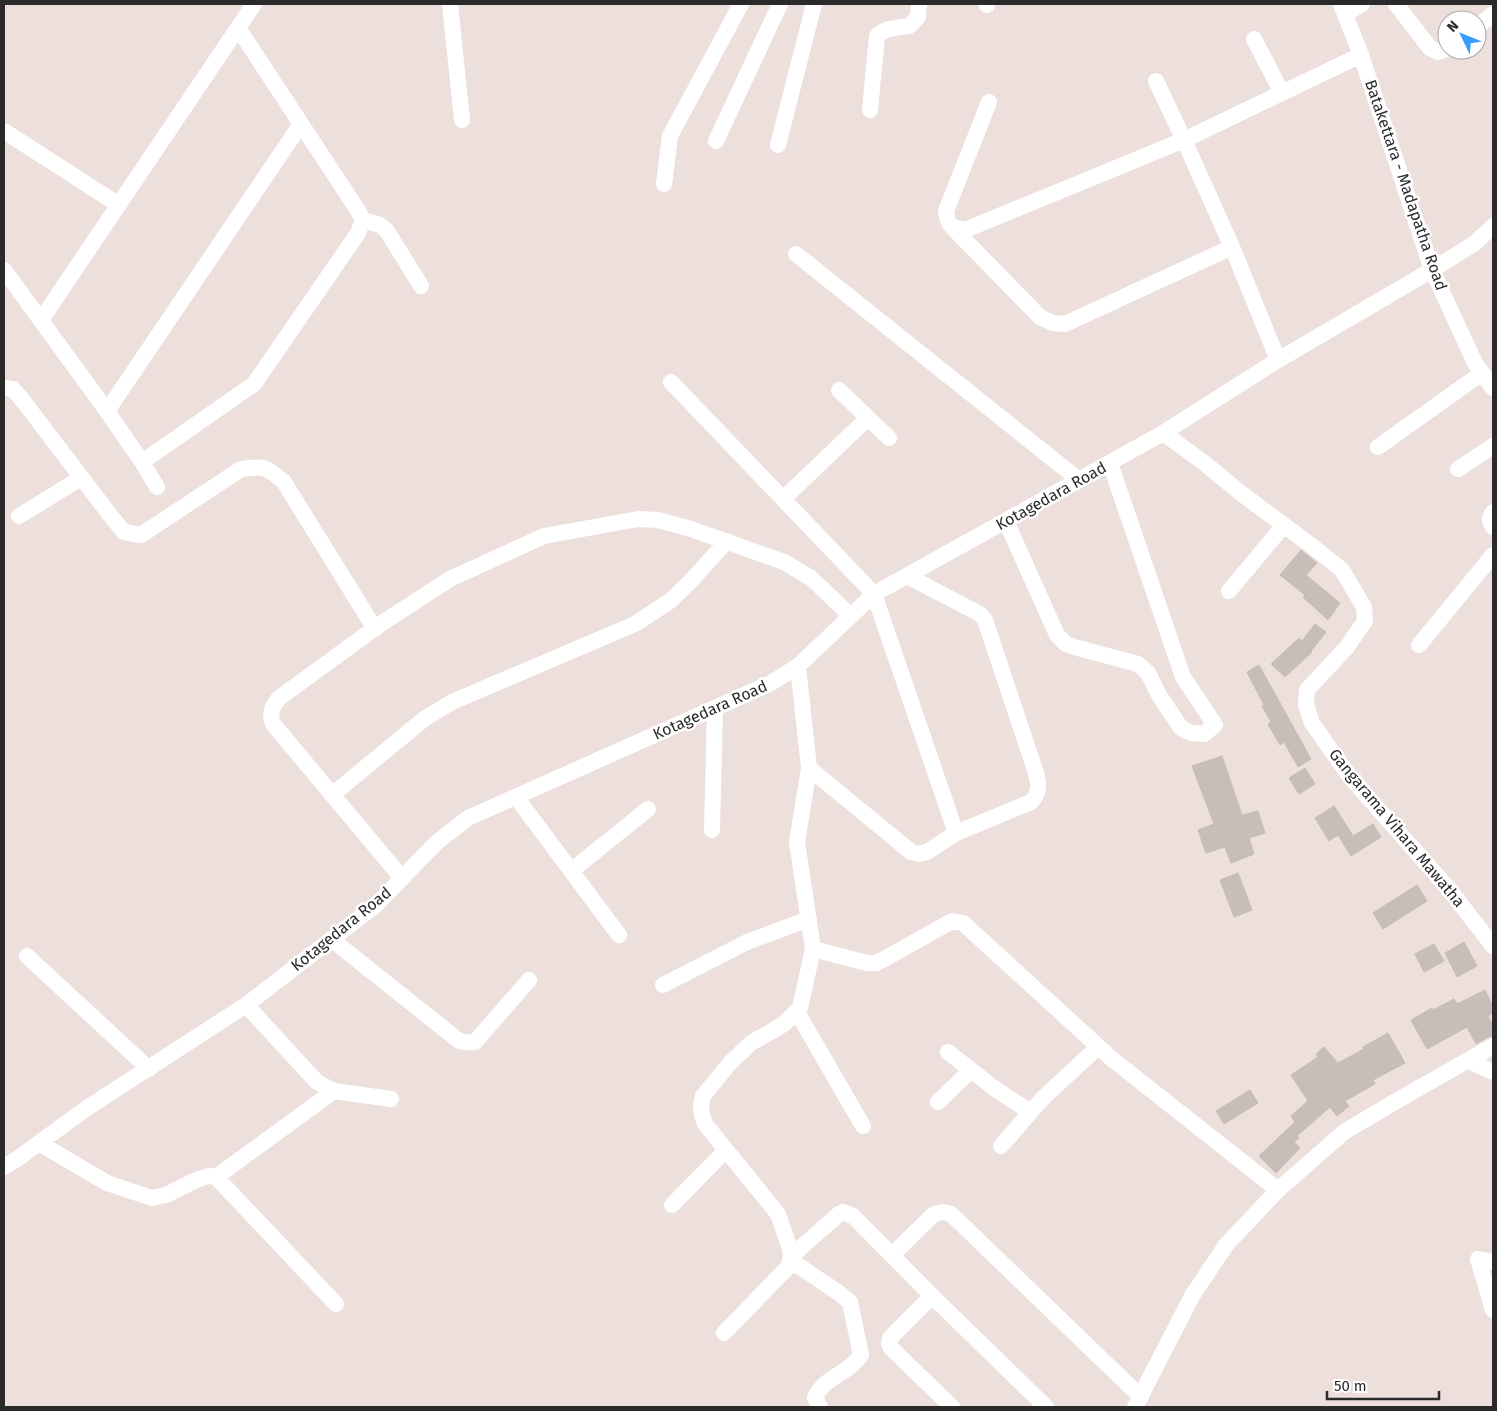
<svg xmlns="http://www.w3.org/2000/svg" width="1497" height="1411" font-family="'Fira Sans',sans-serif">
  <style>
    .building { fill: #c7beba; stroke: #c8bbb5 }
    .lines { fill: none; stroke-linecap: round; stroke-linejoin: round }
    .minor { stroke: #fff; stroke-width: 16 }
    .labels { text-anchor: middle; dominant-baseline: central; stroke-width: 5; stroke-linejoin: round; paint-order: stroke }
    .street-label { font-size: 16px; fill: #2a2a2a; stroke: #fff }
  </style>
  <rect width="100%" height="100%" fill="#eddfdb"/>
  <!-- building -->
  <path class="building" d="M 1301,550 L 1317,563 L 1306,575 L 1340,603 L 1328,620 L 1303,597 L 1305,595 L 1280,575 Z
    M 1315,624 L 1326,632 L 1311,651 L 1312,652 L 1285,677 L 1271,664 L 1299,638 L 1302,641 Z
    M 1259,665 L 1311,759 L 1298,767 L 1284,742 L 1280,745 L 1268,724 L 1271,722 L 1262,706 L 1264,705 L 1247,672 Z
    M 1222,756 L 1242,815 L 1258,811 L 1265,833 L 1249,838 L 1254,854 L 1231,863 L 1225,847 L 1206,853 L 1198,830 L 1214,824 L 1192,766 Z
    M 1305,768 L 1315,784 L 1299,794 L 1289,778 Z
    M 1334,806 L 1353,836 L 1373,824 L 1381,837 L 1351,856 L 1338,835 L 1329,841 L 1315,818 Z
    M 1238,873 L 1252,910 L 1234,917 L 1220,880 Z
    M 1417,885 L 1427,901 L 1383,929 L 1373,913 Z
    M 1464,942 L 1477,966 L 1457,977 L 1445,953 Z
    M 1434,944 L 1444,961 L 1424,972 L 1415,954 Z
    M 1485,990 L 1493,1007 L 1493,1013 L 1488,1016 L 1493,1026 L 1493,1036 L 1488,1037 L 1476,1044 L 1467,1027 L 1427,1049 L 1411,1020 L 1432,1008 L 1433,1010 L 1454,999 L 1457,1004 Z
    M 1388,1033 L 1405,1063 L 1373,1080 L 1375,1084 L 1345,1101 L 1349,1106 L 1337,1116 L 1330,1107 L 1297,1136 L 1299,1138 L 1294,1142 L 1300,1148 L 1276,1173 L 1259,1156 L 1295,1122 L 1291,1116 L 1308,1101 L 1291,1075 L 1318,1057 L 1316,1054 L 1324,1047 L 1338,1063 L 1364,1049 L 1363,1047 Z
    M 1250,1090 L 1258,1103 L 1224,1124 L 1216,1111 Z"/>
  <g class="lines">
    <!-- minor -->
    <path class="minor" d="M 450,4 L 462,120
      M 1341,4 L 1361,55 L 1432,270 L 1475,363 L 1493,388
      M 1396,4 L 1430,48 L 1438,52 L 1447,49
      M 987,5 L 987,4
      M 1345,14 L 1362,4
      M 1477,27 L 1493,14
      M 1254,39 L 1282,93
      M 989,102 L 946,211 C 948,227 951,227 965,230 L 1184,140 L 1156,81
      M 870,110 L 877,36 C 885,27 898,28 909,26 L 918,17 L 919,4
      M 4,131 L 119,205
      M 716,141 L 780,4
      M 778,145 L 814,4
      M 664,184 L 670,136 L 741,4
      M 363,220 L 380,225 L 387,231 L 421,286
      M 953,228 L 1040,317 L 1053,323 L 1065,324 L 1232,247
      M 796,254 L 1079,480
      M 4,270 L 107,411 L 142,462 L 157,487
      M 41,320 L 254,4
      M 1278,360 L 1232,247 L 1184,140 L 1361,55
      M 671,382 L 874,594 L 956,833
      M 4,388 L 13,389 L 24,402 L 110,515 L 124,532 L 141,535 L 241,469 C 264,466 266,466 284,482 L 375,629
      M 107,411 L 301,124
      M 868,418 L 889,438
      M 1163,433 L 1203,462 L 1242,494 L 1312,546 L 1342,570 L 1364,607 L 1365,621 L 1347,647 L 1307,690 L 1306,705 L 1312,723 L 1350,777 L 1448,888 L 1493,946
      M 1378,447 L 1482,373
      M 142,462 L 254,384 L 358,233 L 363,220 L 357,209 L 238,28
      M 1458,469 L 1493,446
      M 783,499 L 868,418 L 839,390
      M 1493,512 C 1489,518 1489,521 1493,527
      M 19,516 L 81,478
      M 1006,521 L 1057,635 L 1066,644 L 1078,648 L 1138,664 L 1148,673 L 1159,695 L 1181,728 L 1191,733 L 1204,734 L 1215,725 L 1183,677 L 1110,463
      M 1229,591 L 1284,525
      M 1419,645 L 1493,555
      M 798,666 L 809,768 L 797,842 L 813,949 L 800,1008 L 784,1024 L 751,1043 L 730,1063 L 703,1096 L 701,1105 L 702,1115 L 705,1124 L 778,1214 L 791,1252 L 797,1251 L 839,1214 L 843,1212 L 853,1216 L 932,1296 L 1046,1407
      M 809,768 L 911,852 L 919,854 L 927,852 L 956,833 L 1031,802 C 1040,792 1039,785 1036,773 L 985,620 L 980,614 L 907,576
      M 332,795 L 424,719 L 452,702 L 635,624 L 670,601 L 689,583 L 727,541
      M 516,797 L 619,935
      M 712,830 L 715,708
      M 571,871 L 648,809
      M 402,878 L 273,724 C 269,713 272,707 279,698 L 382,623 L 450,579 L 544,536 L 638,519 L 658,520 L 691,529 L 784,562 L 811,578 L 851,616
      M 331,939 L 458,1040 C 464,1043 468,1043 475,1042 L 529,980
      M 813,949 L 867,963 L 876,963 L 886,958 L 952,921 L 963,923 L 1112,1059 L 1278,1190
      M 27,956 L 149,1069
      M 663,985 L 747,942 L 809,919
      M 246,1005 L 317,1082 L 334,1091 L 391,1099
      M 797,1012 L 863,1126
      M 948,1052 L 994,1088 L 1030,1112
      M 1469,1061 L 1493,1072
      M 938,1102 L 971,1070
      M 39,1143 L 107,1183 L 152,1198 L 166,1195 L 196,1180 L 208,1176 L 216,1177 L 336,1304
      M 1001,1146 L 1043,1098 L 1098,1047
      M 4,1167 L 17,1159 L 87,1108 L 246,1005 L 376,905 L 436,843 L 468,818 L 771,683 L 798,666 L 874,594 L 1163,433 L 1278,360 L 1432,270 L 1475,243 L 1493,226
      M 216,1177 L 334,1091
      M 672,1205 L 726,1150
      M 892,1255 L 934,1214 L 943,1212 L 951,1214 L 1141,1397
      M 790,1260 L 839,1293 L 850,1302 L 861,1355 C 849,1374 823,1377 815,1398 L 820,1407
      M 1493,1262 L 1478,1259 L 1493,1310
      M 932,1296 L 890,1338 L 889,1344 L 891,1348 L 952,1407
      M 724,1333 L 785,1270 L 789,1266 L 791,1252
      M 1135,1407 L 1192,1296 L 1226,1245 L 1278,1190 L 1344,1132 L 1398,1100 L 1493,1046"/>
  </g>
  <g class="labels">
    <!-- street labels -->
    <g class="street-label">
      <text transform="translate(1406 185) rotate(71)">Batakettara - Madapatha Road</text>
      <text transform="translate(1051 496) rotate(-29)">Kotagedara Road</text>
      <text transform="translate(710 710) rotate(-24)">Kotagedara Road</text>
      <text transform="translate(1397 828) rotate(50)">Gangarama Vihara Mawatha</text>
      <text transform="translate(341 929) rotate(-39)">Kotagedara Road</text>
    </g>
  </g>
  <!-- border -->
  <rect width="1497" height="1411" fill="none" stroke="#2a2a2a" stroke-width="10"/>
  <!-- north arrow -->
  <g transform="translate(1462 35) rotate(313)"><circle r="24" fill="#ffffff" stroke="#aaaaaa"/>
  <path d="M0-4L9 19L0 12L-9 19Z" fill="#369cff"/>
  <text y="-8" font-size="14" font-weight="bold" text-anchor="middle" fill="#2a2a2a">N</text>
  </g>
  <!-- scale -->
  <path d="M1327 1391v8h112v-8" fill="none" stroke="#2a2a2a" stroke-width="2.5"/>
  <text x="1334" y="1391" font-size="15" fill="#2a2a2a" stroke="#ffffff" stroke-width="4" paint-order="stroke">50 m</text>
</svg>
